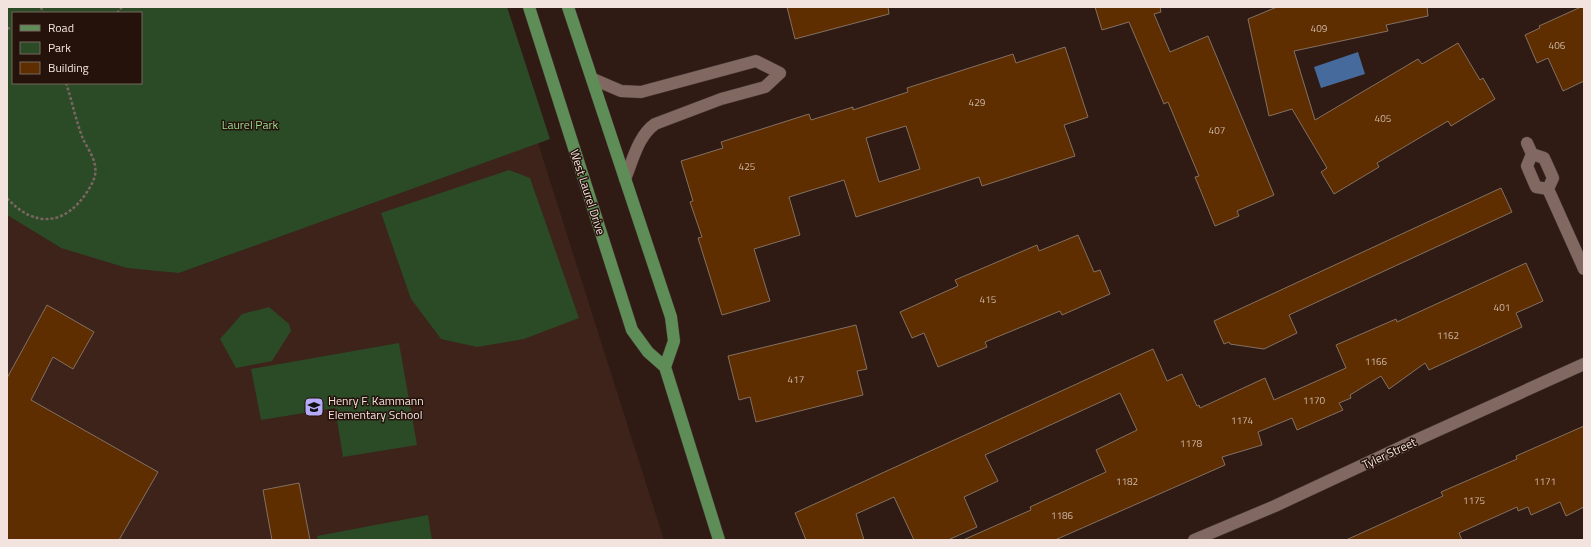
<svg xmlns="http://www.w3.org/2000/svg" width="1591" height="547" font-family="'Titillium Web',sans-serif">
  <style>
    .built { fill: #3d231a }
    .green { fill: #2b4a26; fill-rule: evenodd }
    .water { fill: #456a9b }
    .building { fill: #5e2e00; stroke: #847061; fill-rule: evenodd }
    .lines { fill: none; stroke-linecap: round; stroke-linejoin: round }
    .minor-casing { stroke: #463632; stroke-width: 13 }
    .major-casing { stroke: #463632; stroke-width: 13 }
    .path { stroke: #786660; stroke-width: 2.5; stroke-dasharray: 3 2; stroke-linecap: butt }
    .minor { stroke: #816860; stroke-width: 12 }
    .major { stroke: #5e8d58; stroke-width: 12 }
    .labels { text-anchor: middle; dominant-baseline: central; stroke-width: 3; stroke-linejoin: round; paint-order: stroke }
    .number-label { font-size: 10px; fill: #cdb6a6 }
    .park-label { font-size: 12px; fill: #9ad88f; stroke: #24120b }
    .street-label { font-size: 12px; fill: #f2e3de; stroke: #24120b }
    .poi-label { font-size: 12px; fill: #f2e3de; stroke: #24120b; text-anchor: start }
  </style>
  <rect width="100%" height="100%" fill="#2f1b14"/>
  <!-- built -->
  <path class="built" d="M 538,143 L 664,540 L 7,540 L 7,215 L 61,248 L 179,273 Z"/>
  <!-- green -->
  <path class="green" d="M 7,7 L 507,7 L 550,139 L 179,273 L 127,268 L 61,248 L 7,215 ZM 13,13 L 141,13 L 141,83 L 13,83 Z
    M 509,170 L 530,178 L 579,318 L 524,339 L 477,347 L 441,339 L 411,299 L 381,213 Z
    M 269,307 L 289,324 L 291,331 L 272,361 L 236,368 L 220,339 L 242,314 Z
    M 399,343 L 417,445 L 343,457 L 335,408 L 261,420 L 251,369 Z
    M 428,515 L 432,540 L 318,540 L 317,536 Z"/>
  <!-- water -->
  <path class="water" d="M 1358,52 L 1365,74 L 1321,88 L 1314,67 Z"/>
  <!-- building -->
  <path class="building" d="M 787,7 L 888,7 L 889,14 L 795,39 Z
    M 1095,7 L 1160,7 L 1161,12 L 1154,14 L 1170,52 L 1208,36 L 1274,195 L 1237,211 L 1239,216 L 1215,226 L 1195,177 L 1199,176 L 1168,102 L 1164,104 L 1129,22 L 1102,30 Z
    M 1277,7 L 1427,7 L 1428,16 L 1386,25 L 1388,31 L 1294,51 L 1315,120 L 1418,59 L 1422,64 L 1458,43 L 1480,80 L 1483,78 L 1495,99 L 1451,126 L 1448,121 L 1377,163 L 1379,167 L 1334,194 L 1321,172 L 1327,168 L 1292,109 L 1269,116 L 1248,19 Z
    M 1581,7 L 1584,7 L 1584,81 L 1563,91 L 1548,58 L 1537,63 L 1525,35 L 1540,28 L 1539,26 Z
    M 1065,47 L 1088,117 L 1064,125 L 1075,156 L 982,186 L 979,177 L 856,217 L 844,180 L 789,197 L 800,235 L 754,249 L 770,301 L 722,315 L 698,238 L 702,237 L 690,202 L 693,201 L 681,161 L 723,148 L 721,142 L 809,114 L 811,120 L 853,107 L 853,110 L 908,92 L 907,88 L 1013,54 L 1016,63 ZM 906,126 L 920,169 L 879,182 L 866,138 Z
    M 1501,188 L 1512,212 L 1289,315 L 1297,333 L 1264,349 L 1230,344 L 1229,342 L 1224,344 L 1214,321 Z
    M 1078,235 L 1094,272 L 1100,270 L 1110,294 L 1062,315 L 1060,311 L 985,342 L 987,347 L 938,367 L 924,333 L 912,338 L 900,312 L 958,286 L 955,280 L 1037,245 L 1039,251 Z
    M 1526,263 L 1543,301 L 1516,313 L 1522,327 L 1429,370 L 1425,363 L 1389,389 L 1381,376 L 1350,395 L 1351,398 L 1339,403 L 1343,410 L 1297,430 L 1292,418 L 1258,432 L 1262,445 L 1222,457 L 1225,465 L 1055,540 L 963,540 L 1031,510 L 1030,507 L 1106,472 L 1096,450 L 1137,430 L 1120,393 L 985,455 L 998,481 L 964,497 L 977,527 L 948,540 L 914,540 L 894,497 L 856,514 L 864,540 L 806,540 L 795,513 L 1153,349 L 1167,381 L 1182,374 L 1197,406 L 1199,405 L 1200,408 L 1265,378 L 1274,400 L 1346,368 L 1336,345 L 1396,319 L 1397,322 Z
    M 47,305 L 94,332 L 73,369 L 53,357 L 31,400 L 158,472 L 119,540 L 7,540 L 7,378 Z
    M 856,325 L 867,369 L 857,371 L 863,395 L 756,422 L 750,397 L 739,400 L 728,356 Z
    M 1584,426 L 1584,507 L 1566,516 L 1560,502 L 1531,515 L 1528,507 L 1518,511 L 1517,507 L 1459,533 L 1462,540 L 1346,540 L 1443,496 L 1441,492 L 1517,459 L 1516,456 Z
    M 299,483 L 310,540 L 272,540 L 263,490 Z"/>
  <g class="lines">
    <defs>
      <path id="minor" d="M 593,79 L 621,91 L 641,92 L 756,61 L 780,73 L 765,87 L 721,99 L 655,124 C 638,136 633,160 625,179
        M 1527,143 L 1532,154
        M 1532,154 L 1544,158 L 1553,178 L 1548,189 L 1536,187 L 1527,166 Z
        M 1548,189 L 1584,269
        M 1194,540 L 1275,506 L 1412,442 L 1584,364"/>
      <path id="major" d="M 529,7 L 632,330 L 648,352 L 665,367 L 719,540
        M 568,7 L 671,317 L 674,341 L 665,367"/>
    </defs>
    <!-- minor casing -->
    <use href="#minor" class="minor-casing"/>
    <!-- major casing -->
    <use href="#major" class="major-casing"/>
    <!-- path -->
    <path class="path" d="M 41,7 L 43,13
      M 117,13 L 122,7
      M 7,28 L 13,29
      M 7,198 C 34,228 65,226 87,192 C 92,184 97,176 95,166 C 94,157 87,147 83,139 C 76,121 72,101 66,83"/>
    <!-- minor -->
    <use href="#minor" class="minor"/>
    <!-- major -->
    <use href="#major" class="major"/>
  </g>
  <!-- icons -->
  <defs>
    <symbol id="school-square" viewBox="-11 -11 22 22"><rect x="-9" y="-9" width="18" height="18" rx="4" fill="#b4acf9" stroke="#24120b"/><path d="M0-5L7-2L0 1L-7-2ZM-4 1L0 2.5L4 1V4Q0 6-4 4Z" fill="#111"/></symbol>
  </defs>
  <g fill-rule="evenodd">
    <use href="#school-square" x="303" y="396" width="22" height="22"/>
  </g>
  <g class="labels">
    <!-- number labels -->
    <g class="number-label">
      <text x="1319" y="28">409</text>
      <text x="1557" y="45">406</text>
      <text x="977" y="102">429</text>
      <text x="1383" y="118">405</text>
      <text x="1217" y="130">407</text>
      <text x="747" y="166">425</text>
      <text x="988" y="299">415</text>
      <text x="1502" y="307">401</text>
      <text x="1448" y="335">1162</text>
      <text x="1376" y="361">1166</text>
      <text x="796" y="379">417</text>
      <text x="1314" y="400">1170</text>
      <text x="1242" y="420">1174</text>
      <text x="1191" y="443">1178</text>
      <text x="1127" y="481">1182</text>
      <text x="1545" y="481">1171</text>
      <text x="1474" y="500">1175</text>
      <text x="1062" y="515">1186</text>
    </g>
    <!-- park labels -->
    <g class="park-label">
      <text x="250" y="124">Laurel Park</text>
    </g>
    <!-- street labels -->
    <g class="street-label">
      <text transform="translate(588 192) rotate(72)">West Laurel Drive</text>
      <text transform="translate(1389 453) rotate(-25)">Tyler Street</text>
    </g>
    <!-- poi labels -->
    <g class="poi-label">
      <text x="328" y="400">Henry F. Kammann<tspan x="328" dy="14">Elementary School</tspan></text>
    </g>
  </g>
  <!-- border -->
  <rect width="1591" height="547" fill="none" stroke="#f2e3de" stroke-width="16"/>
  <!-- legend -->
  <rect x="12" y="12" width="130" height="72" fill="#24120b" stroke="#76665f"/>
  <rect x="20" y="25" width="20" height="6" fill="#5e8d58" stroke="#76665f"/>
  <text x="48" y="32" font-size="12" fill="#f2e3de">Road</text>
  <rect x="20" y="42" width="20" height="12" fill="#2b4a26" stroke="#76665f"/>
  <text x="48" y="52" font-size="12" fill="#f2e3de">Park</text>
  <rect x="20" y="62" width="20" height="12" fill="#5e2e00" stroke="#76665f"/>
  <text x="48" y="72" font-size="12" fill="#f2e3de">Building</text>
</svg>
